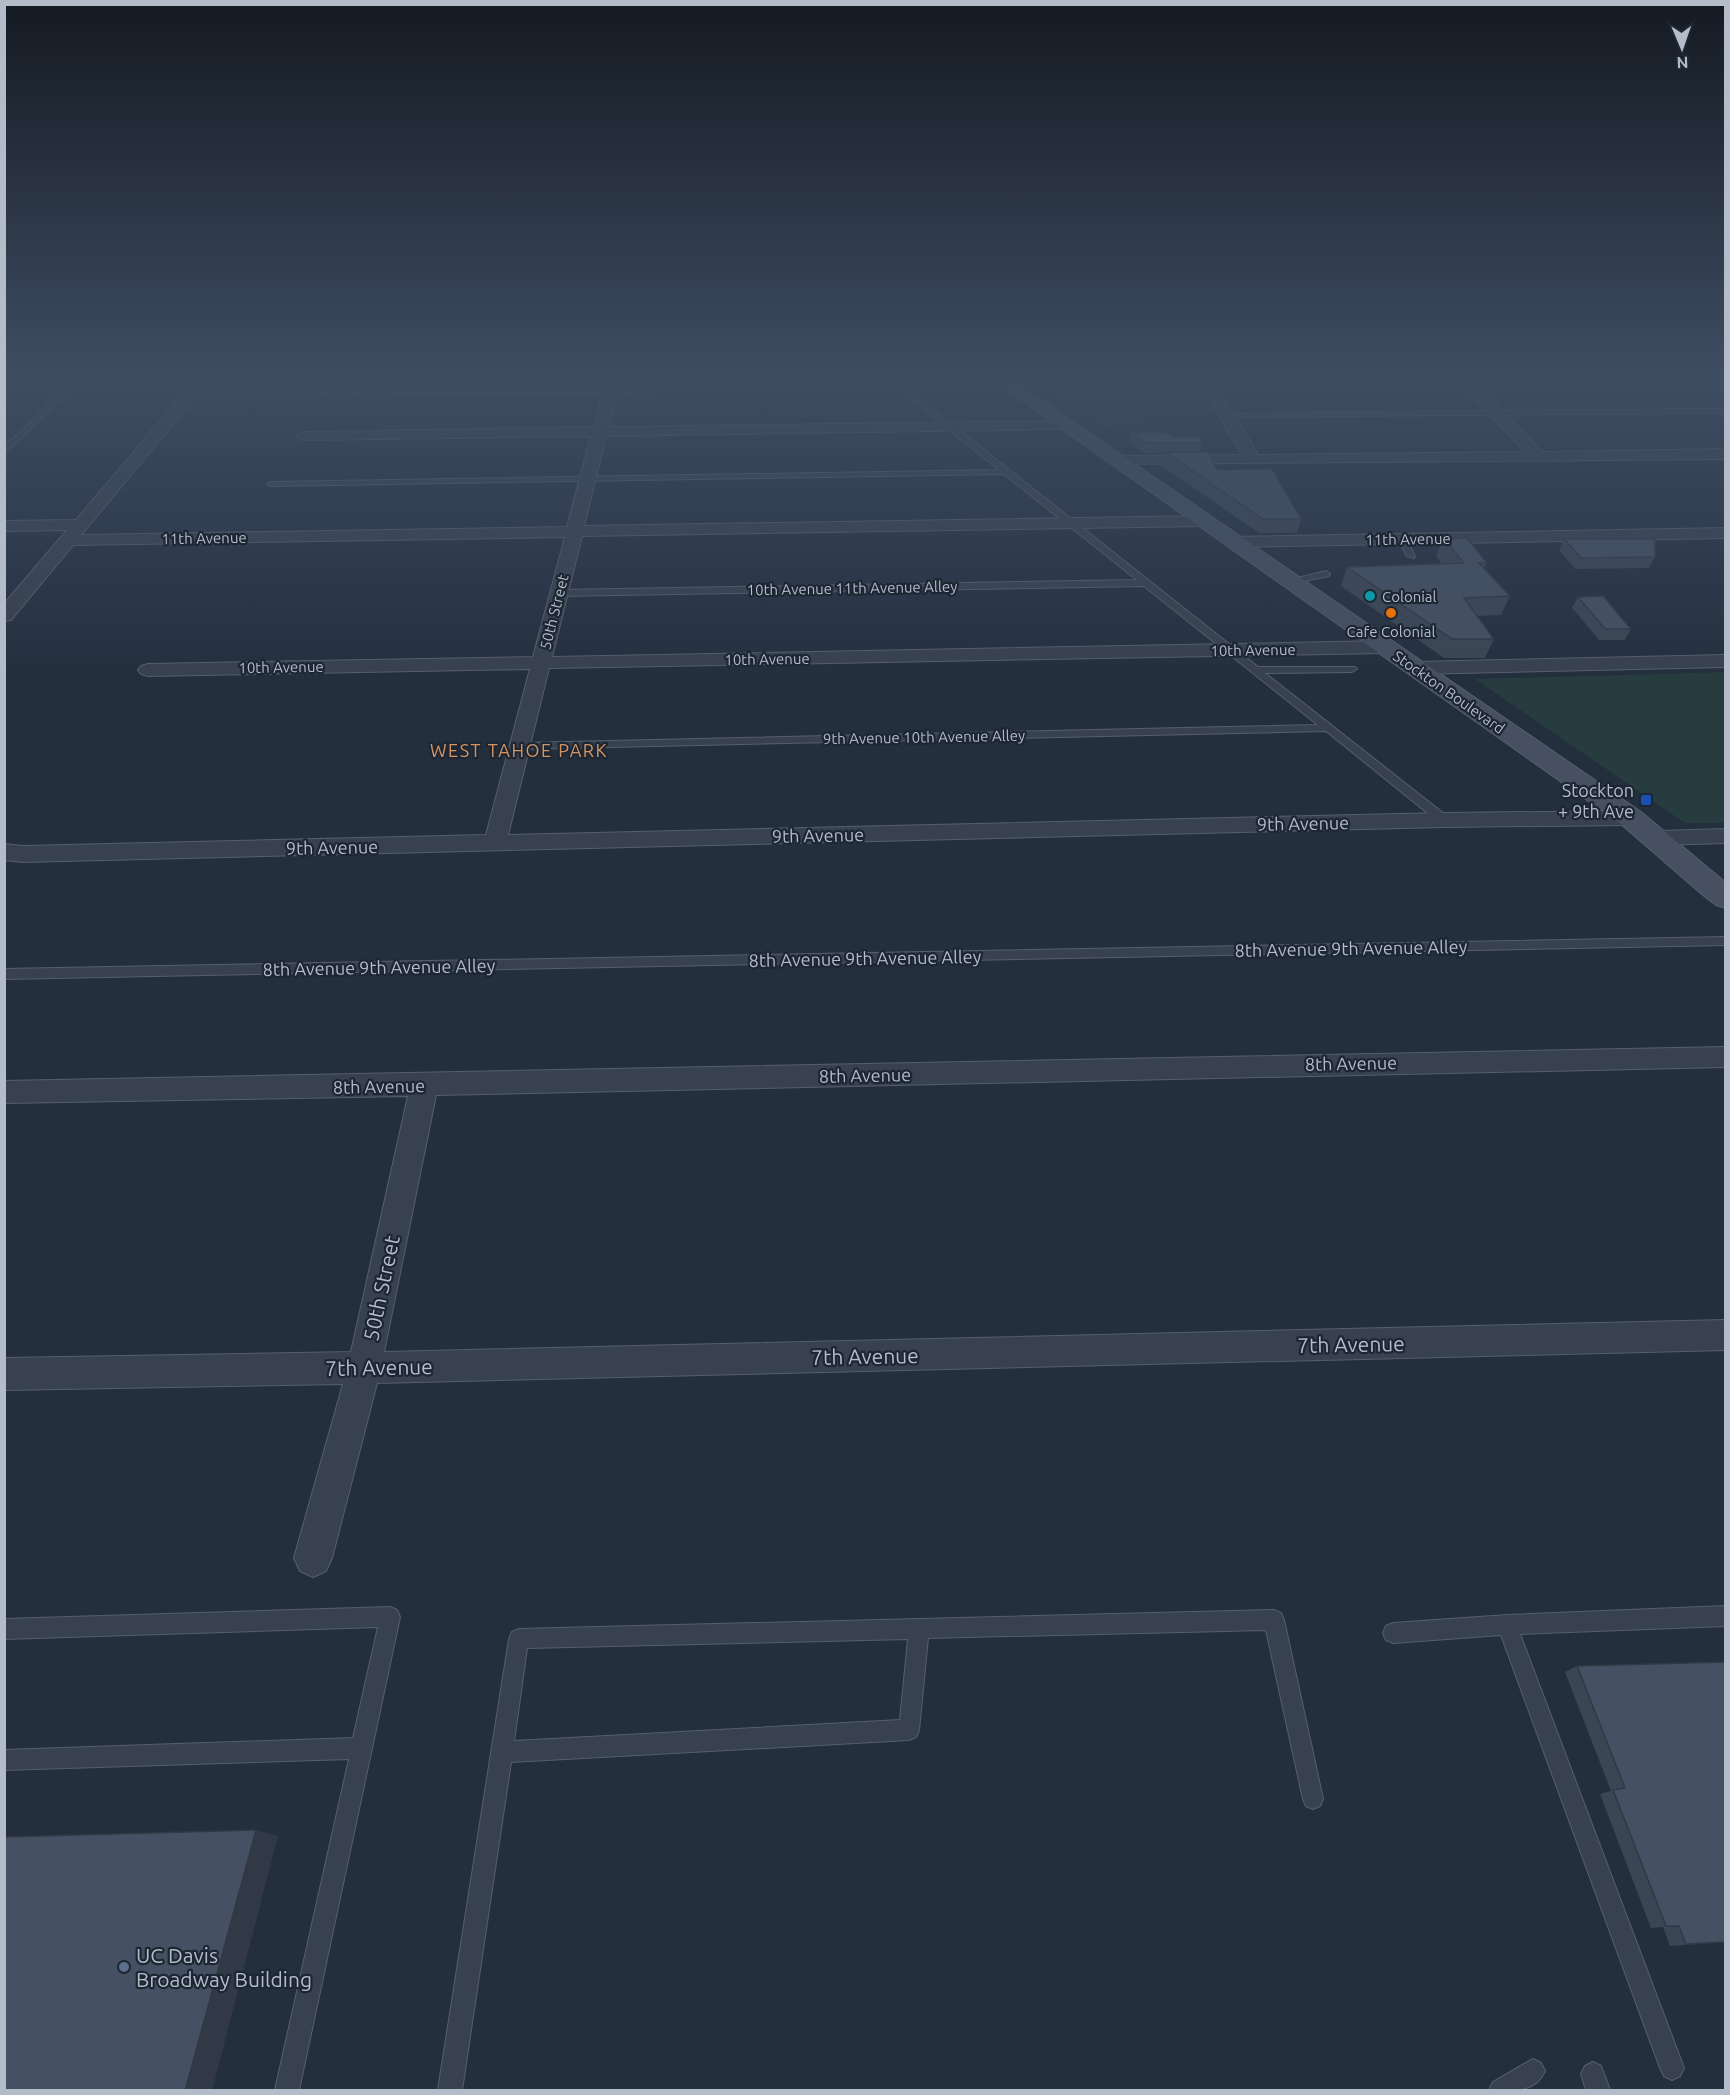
<svg xmlns="http://www.w3.org/2000/svg" width="1730" height="2095" font-family="Ubuntu,sans-serif">
  <style>
    .green { fill: #263c3f }
    .lines { fill: none; stroke-linecap: round; stroke-linejoin: round }
    .lane-casing { stroke: #565f6c; stroke-width: 2 }
    .street-casing { stroke: #565f6c; stroke-width: 2 }
    .secondary-casing { stroke: #565f6c; stroke-width: 2 }
    .lane { fill: #38414e; fill-rule: evenodd }
    .street { fill: #38414e; fill-rule: evenodd }
    .secondary { fill: #465061; fill-rule: evenodd }
    .wall { fill: #3b4654 }
    .shaded-wall { fill: #303945 }
    .building { fill: #455162; stroke: #303945; stroke-width: 1.5 }
    .culture-dot { fill: #0f9aa8; stroke: #1d2633; stroke-width: 2 }
    .food-dot { fill: #e8710a; stroke: #1d2633; stroke-width: 2 }
    .transit-dot { fill: #1a4fb4; stroke: #1d2633; stroke-width: 2 }
    .service-dot { fill: #5c6f8a; stroke: #1d2633; stroke-width: 2 }
    .labels { text-anchor: middle; dominant-baseline: central; stroke-width: 4.5; stroke-linejoin: round; paint-order: stroke }
    .far-street-label { font-size: 15px; fill: #b4bcc9; stroke: #1d2633 }
    .far-poi-label { font-size: 15px; fill: #b4bcc9; stroke: #1d2633; text-anchor: start }
    .far-quarter-label { font-size: 18px; letter-spacing: 1.5px; fill: #d59563; stroke: #1d2633 }
    .poi-label { font-size: 18px; fill: #b4bcc9; stroke: #1d2633; text-anchor: end }
    .street-label { font-size: 18px; fill: #b4bcc9; stroke: #1d2633 }
    .near-street-label { font-size: 21px; fill: #b4bcc9; stroke: #1d2633 }
    .near-poi-label { font-size: 21px; fill: #b4bcc9; stroke: #1d2633; text-anchor: start }
  </style>
  <rect width="100%" height="100%" fill="#242f3e"/>
  <!-- green -->
  <path class="green" d="M 1196,382 L 1210,409 L 1144,410 L 1148,421 L 1217,421 L 1222,431 L 1110,431 L 1043,386 L 1049,383 Z
    M 1725,672 L 1725,823 L 1685,823 L 1475,679 Z"/>
  <g class="lines">
    <defs>
      <path id="lane" d="M 73,381 L 80,381 L 4,454 L 4,447 Z
        M 889,381 L 897,381 L 1258,667 L 1355,667 L 1357,669 L 1352,672 L 1265,673 L 1448,817 L 1448,823 L 1440,823 L 1326,731 L 520,749 L 515,746 L 520,743 L 1318,725 L 1144,586 L 559,596 L 554,593 L 559,590 L 1137,580 L 1004,474 L 271,486 L 267,484 L 271,482 L 999,470 L 897,388 L 188,399 L 184,397 L 188,395 L 891,384 Z
        M 1726,409 L 1726,413 L 1227,417 L 1223,415 L 1227,413 Z
        M 1402,536 L 1406,539 L 1415,556 L 1414,558 L 1407,556 L 1398,539 Z
        M 1326,571 L 1330,574 L 1329,576 L 1289,584 L 1285,581 Z
        M 1726,937 L 1726,945 L 4,979 L 4,969 Z
        M 1726,1606 L 1726,1626 L 1520,1634 L 1684,2068 L 1680,2076 L 1672,2080 L 1664,2076 L 1660,2068 L 1501,1635 L 1393,1643 L 1386,1640 L 1383,1633 L 1386,1626 L 1393,1623 L 1507,1615 Z
        M 390,1607 L 397,1610 L 400,1617 L 299,2090 L 275,2090 L 349,1759 L 4,1770 L 4,1750 L 353,1738 L 378,1627 L 4,1639 L 4,1619 Z
        M 1274,1610 L 1281,1613 L 1284,1620 L 1323,1799 L 1320,1806 L 1313,1809 L 1306,1806 L 1303,1799 L 1266,1630 L 928,1638 L 919,1730 L 916,1737 L 909,1740 L 511,1762 L 462,2090 L 438,2090 L 509,1639 L 512,1632 L 519,1629 ZM 908,1639 L 900,1720 L 514,1741 L 527,1648 Z
        M 1533,2059 L 1541,2063 L 1545,2071 C 1535,2094 1510,2090 1489,2090 L 1493,2082 Z
        M 1593,2062 L 1601,2066 L 1610,2090 L 1586,2090 L 1581,2074 L 1585,2066 Z"/>
      <path id="street" d="M 194,381 L 209,381 L 81,535 L 567,527 L 591,436 L 303,440 L 296,436 L 303,432 L 594,427 L 606,381 L 620,381 L 609,427 L 1065,421 L 1072,425 L 1065,429 L 606,436 L 584,526 L 1204,516 L 1212,521 L 1204,526 L 582,536 L 552,657 L 1385,641 L 1392,643 L 1395,647 L 1392,651 L 1385,653 L 549,668 L 508,835 L 1444,813 L 1631,811 L 1639,813 L 1642,818 L 1639,823 L 1631,825 L 1444,827 L 23,862 L 4,860 L 4,844 L 23,846 L 486,835 L 530,669 L 148,676 L 141,674 L 138,670 L 141,666 L 148,664 L 533,657 L 565,537 L 73,545 L 11,620 L 4,621 L 4,604 L 67,530 L 4,531 L 4,521 L 76,520 Z
        M 1199,381 L 1213,381 L 1258,455 L 1525,452 L 1458,381 L 1473,381 L 1542,452 L 1726,449 L 1726,459 L 1112,464 L 1109,461 L 1112,458 L 1117,456 L 1242,455 Z
        M 1726,528 L 1726,538 L 1234,547 L 1228,546 L 1226,542 L 1228,538 L 1234,537 Z
        M 1726,655 L 1726,667 L 1414,674 L 1407,672 L 1404,668 L 1407,664 L 1414,662 Z
        M 1726,829 L 1726,843 L 1659,845 L 1651,843 L 1648,838 L 1651,833 L 1659,831 Z
        M 1726,1047 L 1726,1067 L 436,1095 L 384,1352 L 1726,1320 L 1726,1350 L 377,1383 L 332,1558 L 326,1571 L 313,1577 L 300,1571 L 294,1558 L 343,1384 L 4,1390 L 4,1358 L 351,1352 L 408,1096 L 4,1103 L 4,1081 Z"/>
      <path id="secondary" d="M 994,381 L 1014,381 L 1641,812 L 1726,883 L 1726,908 L 1716,905 L 1703,895 L 1621,824 Z"/>
    </defs>
    <!-- lane casing -->
    <use href="#lane" class="lane-casing"/>
    <!-- street casing -->
    <use href="#street" class="street-casing"/>
    <!-- secondary casing -->
    <use href="#secondary" class="secondary-casing"/>
    <!-- lane -->
    <use href="#lane" class="lane"/>
    <!-- street -->
    <use href="#street" class="street"/>
    <!-- secondary -->
    <use href="#secondary" class="secondary"/>
  </g>
  <!-- wall -->
  <path class="wall" d="M 1131,432 L 1174,437 L 1202,443 L 1200,452 L 1217,470 L 1301,519 L 1297,533 L 1259,533 L 1162,466 L 1164,453 L 1145,454 L 1129,443 Z
    M 1443,538 L 1487,563 L 1484,568 L 1510,596 L 1501,615 L 1477,616 L 1494,639 L 1485,658 L 1444,658 L 1341,586 L 1347,567 L 1442,564 L 1436,556 Z
    M 1564,539 L 1655,557 L 1649,568 L 1575,569 L 1559,550 Z
    M 1578,597 L 1631,629 L 1625,640 L 1599,640 L 1572,608 Z
    M 1577,1666 L 1725,1942 L 1670,1946 L 1663,1927 L 1651,1928 L 1600,1794 L 1611,1791 L 1565,1672 Z"/>
  <!-- shaded-wall -->
  <path class="shaded-wall" d="M 256,1830 L 278,1836 L 212,2091 L 185,2091 Z"/>
  <!-- building -->
  <path class="building" d="M 1131,432 L 1165,432 L 1174,437 L 1199,436 L 1202,443 L 1146,443 Z
    M 1165,452 L 1209,452 L 1217,470 L 1272,469 L 1301,519 L 1263,519 Z
    M 1443,538 L 1467,538 L 1487,563 L 1479,563 L 1510,596 L 1464,598 L 1494,639 L 1452,639 L 1347,567 L 1464,563 Z
    M 1564,539 L 1655,539 L 1655,557 L 1581,558 Z
    M 1603,596 L 1631,629 L 1605,629 L 1578,597 Z
    M 1725,1662 L 1725,1942 L 1686,1944 L 1679,1926 L 1666,1926 L 1613,1790 L 1625,1788 L 1577,1666 Z
    M 256,1830 L 185,2091 L 4,2091 L 4,1837 Z"/>
  <!-- sky -->
  <linearGradient id="sky" x2="0" y2="1"><stop stop-color="#141a22"/><stop offset="0.56" stop-color="#3f4d63"/><stop offset="1" stop-color="#3f4d63" stop-opacity="0"/></linearGradient>
  <rect width="1730" height="675" fill="url(#sky)"/>
  <!-- markers -->
  <circle class="culture-dot" cx="1370" cy="596" r="6"/>
  <circle class="food-dot" cx="1391" cy="613" r="6"/>
  <rect class="transit-dot" x="1640" y="794" width="12" height="12" rx="3"/>
  <circle class="service-dot" cx="124" cy="1967" r="6"/>
  <g class="labels">
    <!-- far-street labels -->
    <g class="far-street-label">
      <text transform="translate(204 538) rotate(-1)">11th Avenue</text>
      <text transform="translate(1408 539) rotate(-1)">11th Avenue</text>
      <text transform="translate(852 588) rotate(-1)">10th Avenue 11th Avenue Alley</text>
      <text transform="translate(554 612) rotate(-76)">50th Street</text>
      <text transform="translate(1253 650) rotate(-1)">10th Avenue</text>
      <text transform="translate(767 659) rotate(-1)">10th Avenue</text>
      <text transform="translate(281 667) rotate(-1)">10th Avenue</text>
      <text transform="translate(1449 692) rotate(35)">Stockton Boulevard</text>
      <text transform="translate(924 737) rotate(-1)">9th Avenue 10th Avenue Alley</text>
    </g>
    <!-- far-poi labels -->
    <g class="far-poi-label">
      <text x="1382" y="596">Colonial</text>
      <text x="1391" y="631" text-anchor="middle">Cafe Colonial</text>
    </g>
    <!-- far-quarter labels -->
    <g class="far-quarter-label">
      <text x="519" y="750">WEST TAHOE PARK</text>
    </g>
    <!-- poi labels -->
    <g class="poi-label">
      <text x="1634" y="790">Stockton<tspan x="1634" dy="21">+ 9th Ave</tspan></text>
    </g>
    <!-- street labels -->
    <g class="street-label">
      <text transform="translate(1303 823) rotate(-1)">9th Avenue</text>
      <text transform="translate(818 835) rotate(-1)">9th Avenue</text>
      <text transform="translate(332 847) rotate(-1)">9th Avenue</text>
      <text transform="translate(1351 948) rotate(-1)">8th Avenue 9th Avenue Alley</text>
      <text transform="translate(865 958) rotate(-1)">8th Avenue 9th Avenue Alley</text>
      <text transform="translate(379 967) rotate(-1)">8th Avenue 9th Avenue Alley</text>
      <text transform="translate(1351 1063) rotate(-1)">8th Avenue</text>
      <text transform="translate(865 1075) rotate(-1)">8th Avenue</text>
      <text transform="translate(379 1086) rotate(-1)">8th Avenue</text>
    </g>
    <!-- near-street labels -->
    <g class="near-street-label">
      <text transform="translate(381 1288) rotate(-78)">50th Street</text>
      <text transform="translate(1351 1344) rotate(-1)">7th Avenue</text>
      <text transform="translate(865 1356) rotate(-1)">7th Avenue</text>
      <text transform="translate(379 1367) rotate(-1)">7th Avenue</text>
    </g>
    <!-- near-poi labels -->
    <g class="near-poi-label">
      <text x="136" y="1955">UC Davis<tspan x="136" dy="24">Broadway Building</tspan></text>
    </g>
  </g>
  <!-- border -->
  <rect width="1730" height="2095" fill="none" stroke="#b4bcc9" stroke-width="12"/>
  <!-- north arrow -->
  <g transform="translate(1682 48) rotate(178)" stroke="#1d2633" stroke-width="4.5" paint-order="stroke">
  <path d="M0-4.5L10 22L0 15L-10 22Z" fill="#b4bcc9"/>
  <text y="-9" font-size="16" font-weight="bold" text-anchor="middle" fill="#b4bcc9">N</text>
  </g>
</svg>
